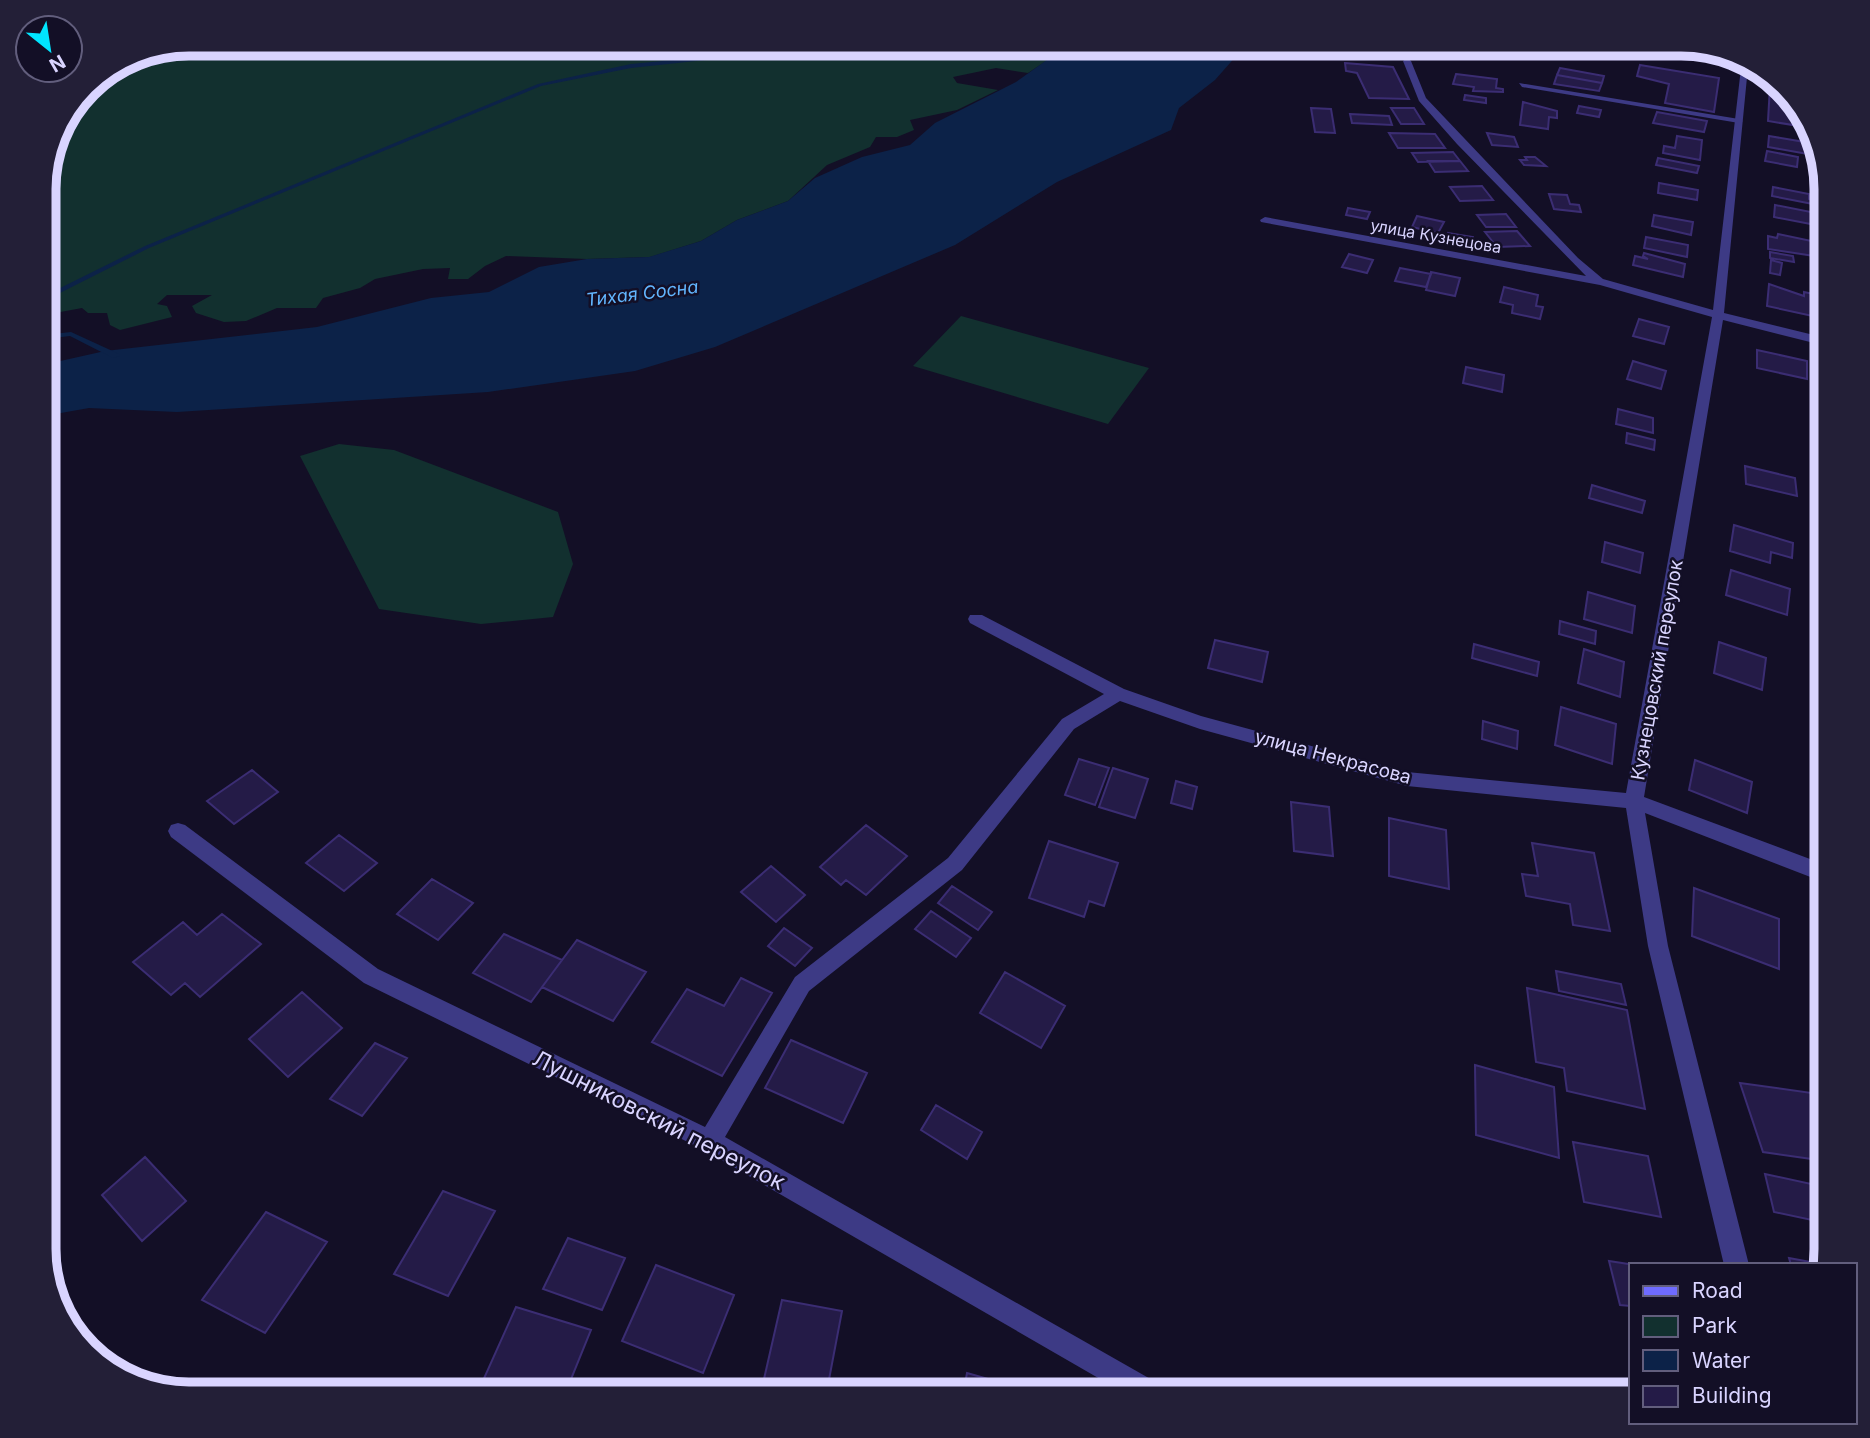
<svg xmlns="http://www.w3.org/2000/svg" width="1870" height="1438" font-family="Inter,sans-serif">
  <style>
    .green { fill: #12302f }
    .water { fill: #0c2248 }
    .lines { fill: none; stroke-linecap: round; stroke-linejoin: round }
    .stream { fill: #0c2248; fill-rule: evenodd }
    .building { fill: #241b47; stroke: #3b2d73; stroke-width: 2 }
    .service { fill: #3d3a85; fill-rule: evenodd }
    .minor { fill: #3d3a85; fill-rule: evenodd }
    .secondary { fill: #6f6bff; fill-rule: evenodd }
    .labels { text-anchor: middle; dominant-baseline: central; stroke-width: 5; stroke-linejoin: round; paint-order: stroke }
    .far-street-label { font-size: 16px; fill: #d9d4ff; stroke: #130f26 }
    .far-water-label { font-size: 18px; font-style: italic; fill: #62b6ff; stroke: #130f26 }
    .street-label { font-size: 19px; fill: #d9d4ff; stroke: #130f26 }
    .near-street-label { font-size: 23px; fill: #d9d4ff; stroke: #130f26 }
    .rim { fill: none; stroke: #d9d4ff; stroke-width: 9 }
  </style>
  <rect width="100%" height="100%" fill="#130f26"/>
  <!-- green -->
  <path class="green" d="M 189,44 L 1030,44 C 1037,47 1041,55 1049,59 L 1028,73 L 996,68 L 953,77 L 957,83 L 998,90 L 957,110 L 910,120 L 914,130 L 897,137 L 876,137 L 870,147 L 827,165 L 788,201 L 737,220 L 701,241 L 650,257 L 587,259 L 506,256 L 485,266 L 468,279 L 448,279 L 450,268 L 423,269 L 375,279 L 360,288 L 323,298 L 316,308 L 277,308 L 246,321 L 224,322 L 196,313 L 192,306 L 212,295 L 167,295 L 157,304 L 167,306 L 172,317 L 120,330 L 110,325 L 107,313 L 88,313 L 82,308 L 55,313 L 44,321 L 44,179 L 59,125 L 93,80 L 134,55 Z
    M 961,316 L 1149,368 L 1108,424 L 913,366 Z
    M 339,444 L 394,450 L 558,512 L 573,564 L 553,617 L 481,624 L 379,609 L 300,456 Z"/>
  <!-- water -->
  <path class="water" d="M 1076,44 L 1252,44 L 1245,46 L 1215,80 L 1179,108 L 1171,130 L 1057,182 L 955,245 L 715,347 L 635,371 L 488,392 L 177,412 L 89,408 L 44,416 L 44,365 L 47,364 L 105,351 L 317,327 L 431,298 L 489,292 L 539,267 L 587,259 L 649,257 L 701,241 L 737,220 L 788,201 L 815,178 L 862,157 L 910,145 L 935,123 L 1016,82 L 1058,52 Z"/>
  <g class="lines">
    <!-- stream -->
    <path class="stream" d="M 875,44 L 897,44 L 781,52 L 631,68 L 541,86 L 149,248 L 44,301 L 44,296 L 145,246 L 538,84 L 631,64 L 781,50 Z
      M 997,44 L 1008,44 L 1073,54 L 1071,55 L 999,45 Z
      M 71,332 L 119,354 L 120,356 L 113,358 L 70,336 L 44,339 L 44,335 Z"/>
  </g>
  <!-- building -->
  <path class="building" d="M 1345,63 L 1393,67 L 1409,99 L 1369,98 L 1357,73 L 1346,71 Z
    M 1640,65 L 1719,78 L 1714,112 L 1665,103 L 1669,84 L 1637,76 Z
    M 1560,68 L 1604,76 L 1602,83 L 1557,75 Z
    M 1456,74 L 1497,79 L 1496,88 L 1503,89 L 1503,92 L 1473,91 L 1474,87 L 1453,84 Z
    M 1557,75 L 1602,83 L 1599,91 L 1554,84 Z
    M 1770,86 L 1782,88 L 1805,116 L 1805,127 L 1768,121 Z
    M 1465,95 L 1486,98 L 1486,103 L 1464,100 Z
    M 1523,102 L 1557,111 L 1557,118 L 1549,117 L 1548,129 L 1520,125 Z
    M 1579,106 L 1601,110 L 1599,117 L 1577,113 Z
    M 1311,108 L 1331,109 L 1335,133 L 1315,132 Z
    M 1391,108 L 1414,108 L 1424,124 L 1401,124 Z
    M 1657,112 L 1707,121 L 1704,132 L 1653,123 Z
    M 1350,114 L 1389,116 L 1392,125 L 1352,123 Z
    M 1389,133 L 1435,134 L 1445,148 L 1398,148 Z
    M 1487,133 L 1514,137 L 1518,147 L 1492,145 Z
    M 1677,136 L 1702,140 L 1700,160 L 1663,153 L 1664,146 L 1675,148 Z
    M 1769,136 L 1816,144 L 1819,156 L 1768,147 Z
    M 1767,151 L 1798,157 L 1797,167 L 1765,161 Z
    M 1453,152 L 1460,161 L 1418,162 L 1412,153 Z
    M 1525,157 L 1535,157 L 1546,166 L 1524,165 L 1520,160 L 1527,160 Z
    M 1658,158 L 1699,166 L 1697,173 L 1656,165 Z
    M 1428,161 L 1460,161 L 1468,171 L 1435,172 Z
    M 1659,183 L 1698,190 L 1697,200 L 1658,193 Z
    M 1482,186 L 1493,200 L 1460,201 L 1450,187 Z
    M 1773,187 L 1809,194 L 1809,199 L 1823,202 L 1823,206 L 1772,196 Z
    M 1549,194 L 1567,195 L 1570,204 L 1579,205 L 1581,212 L 1554,209 Z
    M 1775,205 L 1821,214 L 1821,226 L 1774,217 Z
    M 1348,208 L 1370,212 L 1367,219 L 1346,215 Z
    M 1506,214 L 1516,227 L 1486,227 L 1477,215 Z
    M 1654,215 L 1693,222 L 1691,235 L 1652,226 Z
    M 1417,216 L 1444,222 L 1438,233 L 1412,227 Z
    M 1517,231 L 1530,246 L 1497,247 L 1485,232 Z
    M 1448,233 L 1473,237 L 1473,244 L 1447,240 Z
    M 1778,234 L 1821,243 L 1821,257 L 1768,249 L 1768,236 L 1777,238 Z
    M 1646,237 L 1688,245 L 1687,257 L 1644,248 Z
    M 1770,252 L 1793,256 L 1794,262 L 1770,258 Z
    M 1644,253 L 1685,264 L 1683,277 L 1633,265 L 1635,256 L 1648,259 L 1643,256 Z
    M 1349,254 L 1373,260 L 1367,273 L 1342,267 Z
    M 1771,260 L 1782,263 L 1780,275 L 1770,273 Z
    M 1400,268 L 1431,274 L 1426,287 L 1395,281 Z
    M 1431,272 L 1460,278 L 1455,296 L 1426,290 Z
    M 1769,284 L 1804,296 L 1804,292 L 1823,296 L 1822,318 L 1767,306 Z
    M 1504,287 L 1538,295 L 1536,306 L 1543,307 L 1540,319 L 1512,313 L 1513,305 L 1500,302 Z
    M 1639,319 L 1669,327 L 1664,344 L 1633,336 Z
    M 1757,350 L 1807,361 L 1807,379 L 1757,368 Z
    M 1633,361 L 1666,371 L 1661,389 L 1627,379 Z
    M 1466,367 L 1504,375 L 1502,392 L 1463,383 Z
    M 1618,409 L 1653,418 L 1653,433 L 1616,424 Z
    M 1627,433 L 1655,440 L 1654,450 L 1626,443 Z
    M 1745,466 L 1795,478 L 1797,496 L 1746,484 Z
    M 1592,485 L 1645,501 L 1642,513 L 1589,498 Z
    M 1734,525 L 1793,543 L 1792,558 L 1771,552 L 1770,563 L 1730,551 Z
    M 1605,542 L 1643,553 L 1640,573 L 1602,562 Z
    M 1731,570 L 1790,589 L 1787,615 L 1726,595 Z
    M 1588,592 L 1635,606 L 1632,633 L 1584,619 Z
    M 1560,621 L 1596,631 L 1595,644 L 1559,634 Z
    M 1215,640 L 1268,652 L 1262,682 L 1208,668 Z
    M 1719,642 L 1766,658 L 1762,690 L 1714,673 Z
    M 1474,644 L 1539,662 L 1537,676 L 1472,658 Z
    M 1584,649 L 1624,662 L 1620,697 L 1578,683 Z
    M 1561,707 L 1616,724 L 1612,764 L 1555,745 Z
    M 1483,721 L 1518,731 L 1517,749 L 1482,739 Z
    M 1079,759 L 1109,768 L 1095,805 L 1065,795 Z
    M 1695,760 L 1752,782 L 1747,813 L 1689,790 Z
    M 1113,768 L 1148,779 L 1135,818 L 1099,807 Z
    M 252,770 L 278,792 L 234,824 L 207,801 Z
    M 1176,781 L 1197,787 L 1192,809 L 1171,803 Z
    M 1291,802 L 1329,807 L 1333,856 L 1294,851 Z
    M 1389,818 L 1446,830 L 1449,889 L 1389,876 Z
    M 866,825 L 907,856 L 866,895 L 846,880 L 841,885 L 820,867 Z
    M 339,835 L 377,863 L 344,891 L 306,863 Z
    M 1049,841 L 1118,863 L 1104,906 L 1089,901 L 1084,917 L 1029,898 Z
    M 1532,843 L 1594,853 L 1610,931 L 1573,925 L 1570,904 L 1526,896 L 1522,874 L 1538,876 Z
    M 771,866 L 805,895 L 776,922 L 741,892 Z
    M 432,879 L 473,903 L 438,940 L 397,914 Z
    M 952,886 L 992,912 L 978,930 L 938,903 Z
    M 1694,888 L 1779,919 L 1779,969 L 1692,936 Z
    M 931,911 L 971,938 L 956,957 L 915,929 Z
    M 222,914 L 261,944 L 200,997 L 185,983 L 171,995 L 133,962 L 183,922 L 197,935 Z
    M 784,928 L 812,948 L 795,966 L 768,946 Z
    M 504,934 L 562,960 L 531,1002 L 473,973 Z
    M 577,940 L 646,972 L 613,1021 L 542,987 Z
    M 1556,971 L 1621,984 L 1626,1005 L 1559,991 Z
    M 1005,972 L 1065,1006 L 1041,1048 L 980,1013 Z
    M 741,978 L 772,993 L 722,1076 L 652,1042 L 687,989 L 724,1006 Z
    M 1527,988 L 1627,1010 L 1645,1109 L 1567,1091 L 1564,1068 L 1536,1062 Z
    M 302,992 L 342,1028 L 288,1077 L 249,1039 Z
    M 791,1040 L 867,1073 L 843,1123 L 765,1088 Z
    M 375,1043 L 407,1058 L 362,1116 L 330,1099 Z
    M 1475,1065 L 1554,1087 L 1559,1158 L 1476,1135 Z
    M 1740,1083 L 1826,1095 L 1826,1161 L 1763,1152 Z
    M 936,1105 L 982,1132 L 967,1159 L 921,1130 Z
    M 1573,1142 L 1648,1156 L 1661,1217 L 1584,1202 Z
    M 145,1157 L 186,1201 L 142,1241 L 102,1195 Z
    M 1765,1174 L 1816,1185 L 1826,1223 L 1774,1212 Z
    M 443,1191 L 495,1211 L 448,1296 L 394,1274 Z
    M 266,1212 L 327,1242 L 265,1333 L 202,1300 Z
    M 568,1238 L 625,1258 L 602,1310 L 543,1289 Z
    M 1789,1258 L 1821,1264 L 1791,1265 Z
    M 1609,1261 L 1635,1265 L 1630,1265 L 1630,1306 L 1620,1305 Z
    M 656,1265 L 734,1295 L 703,1373 L 622,1341 Z
    M 782,1300 L 842,1311 L 827,1390 L 764,1379 Z
    M 516,1307 L 591,1330 L 565,1394 L 477,1394 Z
    M 967,1373 L 1027,1390 L 1026,1394 L 963,1394 Z"/>
  <g class="lines">
    <!-- service -->
    <path class="service" d="M 1519,83 L 1739,119 L 1743,121 L 1739,123 L 1522,87 Z"/>
    <!-- minor -->
    <path class="minor" d="M 1407,58 L 1411,61 L 1426,98 L 1578,258 L 1603,279 L 1713,310 L 1741,68 L 1748,67 L 1724,313 L 1826,338 L 1826,346 L 1723,320 L 1644,797 L 1826,865 L 1826,883 L 1645,813 L 1668,946 L 1749,1265 L 1724,1265 L 1648,946 L 1626,808 L 1407,786 L 1200,729 L 1120,701 L 1074,729 L 962,870 L 809,991 L 725,1137 L 1161,1385 L 1165,1394 L 1126,1394 L 702,1149 L 364,983 L 171,837 L 168,831 L 171,825 L 178,823 L 185,825 L 378,969 L 705,1127 L 795,977 L 948,858 L 1062,719 L 1104,694 L 970,623 L 968,619 L 970,615 L 982,615 L 1124,689 L 1201,716 L 1407,772 L 1626,793 L 1712,317 L 1600,285 L 1261,222 L 1260,220 L 1265,217 L 1586,276 L 1457,144 L 1419,101 L 1403,61 Z"/>
    <!-- secondary -->
    <path class="secondary" d="M 1600,44 L 1617,44 L 1744,65 L 1762,71 Z"/>
  </g>
  <g class="labels">
    <!-- far-street labels -->
    <g class="far-street-label">
      <text transform="translate(1436 236) rotate(10)">улица Кузнецова</text>
    </g>
    <!-- far-water labels -->
    <g class="far-water-label">
      <text transform="translate(642 293) rotate(-7)">Тихая Сосна</text>
    </g>
    <!-- street labels -->
    <g class="street-label">
      <text transform="translate(1657 670) rotate(-80)">Кузнецовский переулок</text>
      <text transform="translate(1333 757) rotate(15)">улица Некрасова</text>
    </g>
    <!-- near-street labels -->
    <g class="near-street-label">
      <text transform="translate(659 1120) rotate(27)">Лушниковский переулок</text>
    </g>
  </g>
  <!-- crop -->
  <path d="M0 0H1870V1438H0ZM189 56H1681A133 133 0 0 1 1814 189V1249A133 133 0 0 1 1681 1382H189A133 133 0 0 1 56 1249V189A133 133 0 0 1 189 56Z" fill="#231f37" fill-rule="evenodd"/>
  <path class="rim" d="M189 56H1681A133 133 0 0 1 1814 189V1249A133 133 0 0 1 1681 1382H189A133 133 0 0 1 56 1249V189A133 133 0 0 1 189 56Z"/>
  <!-- legend -->
  <rect x="1629" y="1263" width="228" height="161" fill="#130f26" stroke="#625e7d" stroke-width="2"/>
  <rect x="1643" y="1286" width="35" height="10" fill="#6f6bff" stroke="#625e7d" stroke-width="2"/>
  <text x="1692" y="1298" font-size="21" fill="#d9d4ff">Road</text>
  <rect x="1643" y="1316" width="35" height="21" fill="#12302f" stroke="#625e7d" stroke-width="2"/>
  <text x="1692" y="1333" font-size="21" fill="#d9d4ff">Park</text>
  <rect x="1643" y="1350" width="35" height="21" fill="#0c2248" stroke="#625e7d" stroke-width="2"/>
  <text x="1692" y="1368" font-size="21" fill="#d9d4ff">Water</text>
  <rect x="1643" y="1386" width="35" height="21" fill="#241b47" stroke="#625e7d" stroke-width="2"/>
  <text x="1692" y="1403" font-size="21" fill="#d9d4ff">Building</text>
  <!-- north arrow -->
  <g transform="translate(49 49) rotate(150)"><circle r="33" fill="#130f26" stroke="#625e7d" stroke-width="2"/>
  <path d="M0-5L12 26L0 18L-12 26Z" fill="#00e5ff"/>
  <text y="-10" font-size="19" font-weight="bold" text-anchor="middle" fill="#d9d4ff">N</text>
  </g>
</svg>
